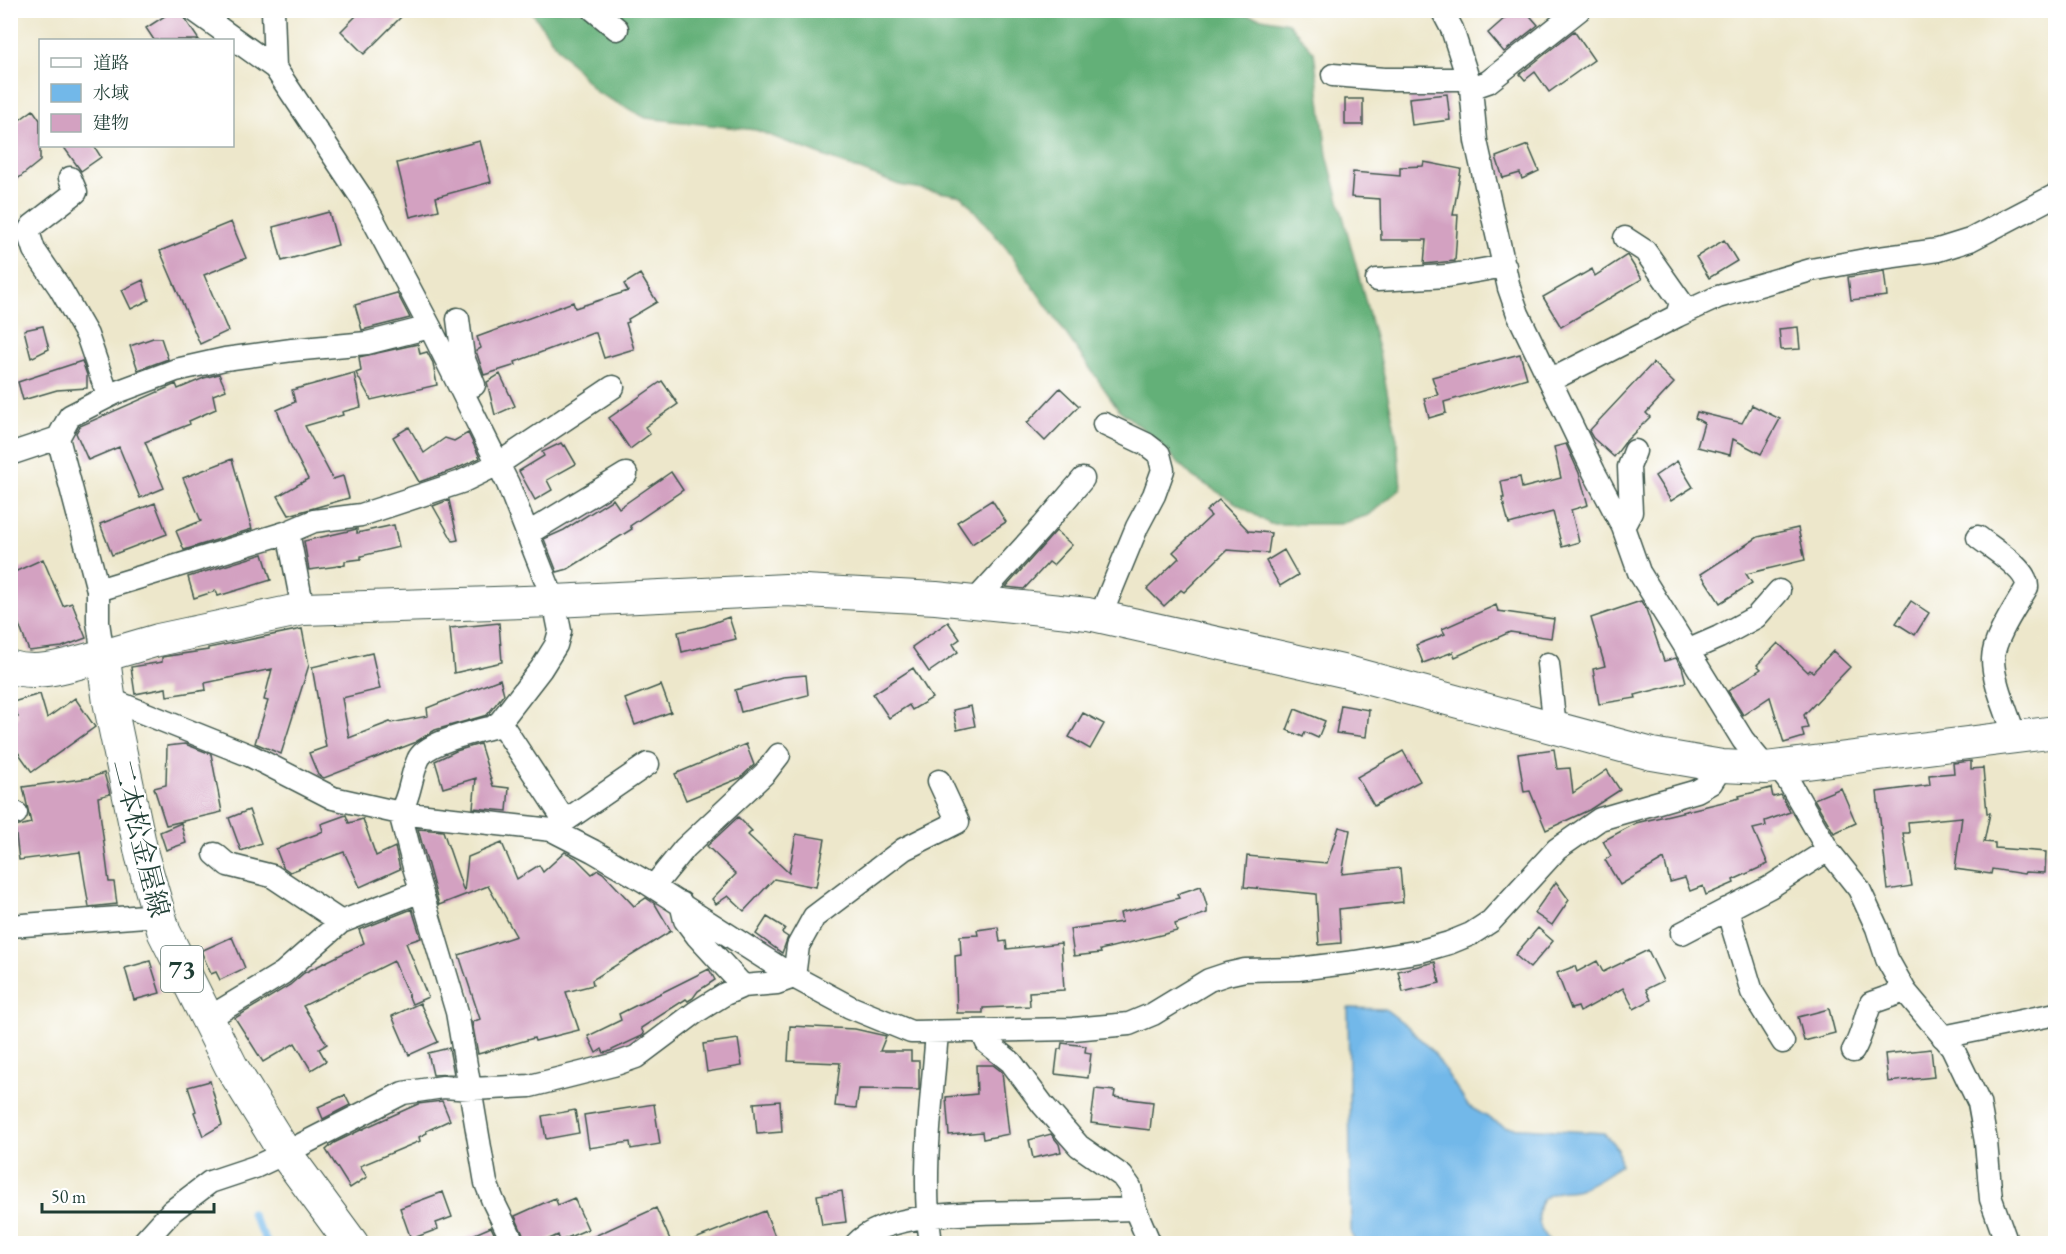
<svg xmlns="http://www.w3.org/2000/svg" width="2066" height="1254" font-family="'EB Garamond','Noto Serif JP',serif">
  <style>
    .forest { fill: #64b078; stroke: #427656; stroke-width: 1.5 }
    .water { fill: #72b8e9; stroke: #487a8e; stroke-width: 1.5 }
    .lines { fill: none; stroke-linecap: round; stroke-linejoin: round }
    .stream { stroke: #72b8e9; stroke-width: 7 }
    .building { fill: #d3a1c1 }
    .street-casing { stroke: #3e564b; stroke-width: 25 }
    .secondary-casing { stroke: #3e564b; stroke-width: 34 }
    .primary-casing { stroke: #3e564b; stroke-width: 35 }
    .street { stroke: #fff; stroke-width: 22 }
    .secondary { stroke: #fff; stroke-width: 32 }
    .primary { stroke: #fff; stroke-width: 33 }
    .labels { text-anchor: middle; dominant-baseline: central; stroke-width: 4.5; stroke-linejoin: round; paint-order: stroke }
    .shield { fill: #fff; stroke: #627771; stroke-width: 1.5 }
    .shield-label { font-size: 26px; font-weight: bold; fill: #1f3d34 }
    .street-label { font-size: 27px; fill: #1f3d34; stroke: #fff }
  </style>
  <rect width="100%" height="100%" fill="#fff"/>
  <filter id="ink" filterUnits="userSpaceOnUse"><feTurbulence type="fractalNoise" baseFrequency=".0167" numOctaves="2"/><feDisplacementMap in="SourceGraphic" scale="12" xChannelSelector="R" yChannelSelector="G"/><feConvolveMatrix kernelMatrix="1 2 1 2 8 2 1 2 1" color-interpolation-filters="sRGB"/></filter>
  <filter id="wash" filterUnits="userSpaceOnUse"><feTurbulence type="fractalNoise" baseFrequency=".008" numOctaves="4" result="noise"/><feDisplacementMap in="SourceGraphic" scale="24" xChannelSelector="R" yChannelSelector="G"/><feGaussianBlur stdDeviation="1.35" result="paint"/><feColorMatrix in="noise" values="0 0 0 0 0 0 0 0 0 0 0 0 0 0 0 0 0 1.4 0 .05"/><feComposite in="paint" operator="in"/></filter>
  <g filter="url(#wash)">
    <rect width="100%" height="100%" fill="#ede7cb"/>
    <!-- forest -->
    <path class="forest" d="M 1220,10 L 1288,23 L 1314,52 L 1327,155 L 1379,353 L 1397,439 L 1401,488 L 1369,515 L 1340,524 L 1270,524 L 1193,477 L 1147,432 L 1119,410 L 1007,249 L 962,196 L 899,185 L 756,130 L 646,118 L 596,92 L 554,43 L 531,11 Z"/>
    <!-- water -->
    <path class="water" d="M 1348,1008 L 1385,1009 L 1406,1025 L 1434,1053 L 1468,1106 L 1505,1127 L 1604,1133 L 1618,1149 L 1620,1165 C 1607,1175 1594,1183 1579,1189 C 1571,1192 1563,1190 1555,1193 C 1530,1200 1537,1228 1550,1243 L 1356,1243 L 1351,1234 Z"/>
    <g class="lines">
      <!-- stream -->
      <path class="stream" d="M 251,1213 L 268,1244"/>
    </g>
    <g id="blocks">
      <!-- building -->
      <path class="building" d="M 174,10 L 179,10 L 199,40 L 154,40 L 146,28 Z
        M 362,10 L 408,10 L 364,54 L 341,31 Z
        M 1514,10 L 1525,10 L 1538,25 L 1504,52 L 1488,33 Z
        M 1574,31 L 1594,60 L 1549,92 L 1535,72 L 1525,80 L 1520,74 Z
        M 1447,94 L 1450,120 L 1412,125 L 1409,98 Z
        M 1345,99 L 1363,99 L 1363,125 L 1345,125 Z
        M 33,110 L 40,120 L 40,161 L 10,185 L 10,127 Z
        M 480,141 L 491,182 L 436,197 L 439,210 L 410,217 L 397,163 Z
        M 1528,145 L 1539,171 L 1522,179 L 1520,173 L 1503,178 L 1496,157 Z
        M 63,146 L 94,146 L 101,157 L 81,171 Z
        M 1424,162 L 1461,169 L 1453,215 L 1458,215 L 1455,261 L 1424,264 L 1426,240 L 1381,240 L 1380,199 L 1351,197 L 1353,172 L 1400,176 L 1400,167 L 1423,166 Z
        M 329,212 L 338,245 L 282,261 L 273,227 Z
        M 231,222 L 246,258 L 204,275 L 228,331 L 200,344 L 160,251 Z
        M 1724,240 L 1737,261 L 1709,278 L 1696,257 Z
        M 1627,255 L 1642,279 L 1561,327 L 1543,297 L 1592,269 L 1595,276 Z
        M 1884,271 L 1887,296 L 1851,300 L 1848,277 Z
        M 640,274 L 657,302 L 628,319 L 629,322 L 626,323 L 634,349 L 604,358 L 596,333 L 593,333 L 515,362 L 516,365 L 484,375 L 476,351 L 481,348 L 477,337 L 573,302 L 575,308 L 628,291 L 624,284 Z
        M 143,280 L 149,300 L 131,309 L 122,290 Z
        M 397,293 L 410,318 L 362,330 L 355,305 Z
        M 43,326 L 49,349 L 31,358 L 24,330 Z
        M 1798,327 L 1800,349 L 1781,350 L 1779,329 Z
        M 153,338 L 161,338 L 168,359 L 138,370 L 130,346 Z
        M 418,344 L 420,354 L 427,352 L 433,363 L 437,385 L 371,400 L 356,373 L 361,371 L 359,357 Z
        M 1520,354 L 1527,378 L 1444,402 L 1446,413 L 1429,418 L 1424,398 L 1438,395 L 1432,377 Z
        M 82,361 L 87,375 L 87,388 L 57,390 L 23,400 L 18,382 Z
        M 1653,363 L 1674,383 L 1646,413 L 1650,417 L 1626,441 L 1614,457 L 1593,438 L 1589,431 Z
        M 354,373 L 361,407 L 342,412 L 343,415 L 305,426 L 333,479 L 343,476 L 349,498 L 289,515 L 278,496 L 308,479 L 291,446 L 277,410 L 295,402 L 292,390 Z
        M 219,374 L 226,390 L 213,395 L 216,409 L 189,421 L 190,424 L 145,442 L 164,488 L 140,498 L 119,447 L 88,460 L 76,433 L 80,426 L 176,384 L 178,389 L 204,378 Z
        M 500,374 L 515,406 L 495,415 L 487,382 Z
        M 662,381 L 678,404 L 645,427 L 650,434 L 630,449 L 609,418 Z
        M 1060,388 L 1079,406 L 1045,441 L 1027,423 Z
        M 1752,405 L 1780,419 L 1761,454 L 1733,439 L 1730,455 L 1697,447 L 1704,423 L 1695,418 L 1697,412 L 1742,423 Z
        M 409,427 L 424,453 L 445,438 L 454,441 L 468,433 L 480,458 L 456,469 L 419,482 L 393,437 Z
        M 561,443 L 563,446 L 565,445 L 576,464 L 547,480 L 552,490 L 535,500 L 519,471 L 544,456 L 542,452 Z
        M 1566,444 L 1579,473 L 1588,505 L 1571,510 L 1579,542 L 1562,547 L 1553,512 L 1509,524 L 1502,498 L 1504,498 L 1501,481 L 1520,477 L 1522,488 L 1561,478 L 1554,447 Z
        M 232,459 L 252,529 L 184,550 L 176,531 L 201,521 L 183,478 Z
        M 1677,461 L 1693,487 L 1671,501 L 1655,476 Z
        M 671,472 L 683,490 L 630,526 L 632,529 L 568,569 L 557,572 L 544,539 L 564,530 L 613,499 L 619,508 Z
        M 449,500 L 458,540 L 453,541 L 433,506 Z
        M 992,500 L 1006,522 L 972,544 L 957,522 Z
        M 1219,500 L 1249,531 L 1271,533 L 1268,553 L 1227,550 L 1184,592 L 1181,590 L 1164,606 L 1147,589 L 1179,558 L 1173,552 L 1211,516 L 1206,511 Z
        M 155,503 L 167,534 L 112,555 L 100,524 Z
        M 394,525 L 399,547 L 361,556 L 361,559 L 345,561 L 345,565 L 309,570 L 304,541 L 357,529 L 357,533 Z
        M 1798,528 L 1805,560 L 1746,574 L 1752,583 L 1720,603 L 1701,574 L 1758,537 Z
        M 1056,531 L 1072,545 L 1053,565 L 1049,562 L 1024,589 L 1006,587 Z
        M 1284,550 L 1298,575 L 1280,586 L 1266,561 Z
        M 263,554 L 271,580 L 218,596 L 216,591 L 194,598 L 188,577 Z
        M 43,559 L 63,606 L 72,603 L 86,638 L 62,647 L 29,651 L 16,617 L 10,619 L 10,574 Z
        M 1641,601 L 1646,609 L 1664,661 L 1676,658 L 1682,667 L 1686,682 L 1635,695 L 1636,698 L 1599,704 L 1593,669 L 1605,666 L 1591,618 Z
        M 1911,601 L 1929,613 L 1915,635 L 1896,623 Z
        M 1496,605 L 1498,611 L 1554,619 L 1551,638 L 1510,632 L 1455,657 L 1453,652 L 1423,663 L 1416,645 L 1445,634 L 1442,629 Z
        M 729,617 L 736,639 L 682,652 L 678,632 L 705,626 Z
        M 948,622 L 960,639 L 953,644 L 958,652 L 929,672 L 912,647 Z
        M 499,623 L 502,662 L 454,673 L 450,628 Z
        M 302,629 L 309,665 L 281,754 L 255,743 L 268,701 L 264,700 L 272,669 L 205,683 L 206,690 L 167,696 L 166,688 L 135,694 L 131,667 L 162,662 L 162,657 L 208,650 L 208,648 Z
        M 1778,643 L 1808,672 L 1810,670 L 1813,672 L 1833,651 L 1850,667 L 1804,715 L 1808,728 L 1802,729 L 1804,737 L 1784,743 L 1770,697 L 1743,715 L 1728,691 L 1761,669 L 1757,665 Z
        M 372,653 L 380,689 L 342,698 L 349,738 L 390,722 L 391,723 L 428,716 L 427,708 L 500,679 L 504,694 L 487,715 L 435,730 L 414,743 L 324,778 L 318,775 L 309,753 L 326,747 L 312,667 Z
        M 913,668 L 932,698 L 912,710 L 909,705 L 889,718 L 873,694 Z
        M 806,675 L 808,695 L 741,712 L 735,690 L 782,677 Z
        M 661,685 L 671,712 L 635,725 L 625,699 Z
        M 40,694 L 47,718 L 75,698 L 95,727 L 32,772 L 10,741 L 10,719 L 18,717 L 13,702 Z
        M 1341,705 L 1369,710 L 1366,737 L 1336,733 Z
        M 971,706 L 975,726 L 957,730 L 953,710 Z
        M 1295,709 L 1325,721 L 1318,738 L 1305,732 L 1303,737 L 1287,730 Z
        M 1083,713 L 1104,724 L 1090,749 L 1069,737 Z
        M 185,744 L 211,754 L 222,812 L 166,825 L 154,788 L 166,785 L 167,746 Z
        M 480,744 L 493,786 L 509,788 L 507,811 L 473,808 L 476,778 L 443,788 L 435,761 L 456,751 Z
        M 746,744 L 754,765 L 740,778 L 686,800 L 675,774 Z
        M 1554,749 L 1557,769 L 1570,768 L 1573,793 L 1607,770 L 1620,790 L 1589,810 L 1546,830 L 1530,791 L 1524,792 L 1518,754 Z
        M 1403,751 L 1420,781 L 1374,806 L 1357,777 Z
        M 1971,761 L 1971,769 L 1983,768 L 1987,813 L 1990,813 L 1984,842 L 1995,843 L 1995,848 L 2046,852 L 2045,873 L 2025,872 L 2024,874 L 1992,869 L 1991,874 L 1955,869 L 1962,817 L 1908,822 L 1909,833 L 1903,833 L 1912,886 L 1888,890 L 1877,792 L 1930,785 L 1929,775 L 1954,773 L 1953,763 Z
        M 104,773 L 110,794 L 98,797 L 109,882 L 114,882 L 117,904 L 89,907 L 80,852 L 19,860 L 15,827 L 31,823 L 23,787 L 89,778 Z
        M 1771,788 L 1773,797 L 1781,795 L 1790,812 L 1765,821 L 1766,826 L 1753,829 L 1768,864 L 1733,880 L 1734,883 L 1706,895 L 1703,886 L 1690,891 L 1685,878 L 1670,882 L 1664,859 L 1620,885 L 1605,860 L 1611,856 L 1603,841 L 1636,823 L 1740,798 L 1739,796 Z
        M 1841,788 L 1856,823 L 1834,833 L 1814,799 Z
        M 249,810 L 261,843 L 241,851 L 229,818 Z
        M 346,815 L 349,823 L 363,819 L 376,856 L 395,847 L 400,869 L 360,887 L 344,852 L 290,872 L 283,867 L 276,849 L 317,834 L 323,831 L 321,824 Z
        M 738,817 L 752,831 L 748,835 L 789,873 L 796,834 L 825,839 L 816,887 L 774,879 L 744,911 L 728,896 L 716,904 L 712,899 L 736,874 L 707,846 Z
        M 181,823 L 186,843 L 166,850 L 160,832 Z
        M 1339,827 L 1350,830 L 1342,874 L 1400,868 L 1403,902 L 1339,909 L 1341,943 L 1319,945 L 1316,894 L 1244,887 L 1247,856 L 1327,863 Z
        M 418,829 L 443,831 L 464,892 L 468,857 L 502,843 L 517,879 L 539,865 L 543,872 L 565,852 L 576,858 L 592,874 L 598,870 L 603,873 L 634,906 L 646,898 L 655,904 L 671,931 L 592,980 L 593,985 L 566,992 L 579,1030 L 535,1041 L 534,1038 L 478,1054 L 472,1022 L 480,1019 L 459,955 L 516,936 L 488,886 L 439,905 Z
        M 1556,882 L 1569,900 L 1552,925 L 1534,913 Z
        M 1201,886 L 1207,906 L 1207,913 L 1175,924 L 1177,931 L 1100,950 L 1101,953 L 1074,956 L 1070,929 L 1122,922 L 1120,913 L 1179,898 L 1177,894 Z
        M 412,909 L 421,938 L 406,943 L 428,997 L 412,1004 L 394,961 L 303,1006 L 327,1044 L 319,1049 L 326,1061 L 311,1070 L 295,1043 L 263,1062 L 235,1018 L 290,985 L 304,973 L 364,943 L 359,930 Z
        M 767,917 L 785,928 L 782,933 L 788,937 L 782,953 L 756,934 Z
        M 998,927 L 1000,942 L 1006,941 L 1007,949 L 1061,943 L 1064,990 L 1029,992 L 1030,1006 L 983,1008 L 983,1013 L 957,1013 L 955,956 L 961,955 L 960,936 L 978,935 L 977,930 Z
        M 1538,928 L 1553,941 L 1530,968 L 1515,955 Z
        M 232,937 L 245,968 L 220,980 L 216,972 L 211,974 L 201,951 Z
        M 1648,950 L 1663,981 L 1646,989 L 1651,1000 L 1634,1009 L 1623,988 L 1580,1012 L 1578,1007 L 1571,1009 L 1557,973 L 1575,966 L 1577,972 L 1597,961 L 1603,972 Z
        M 150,961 L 160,993 L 134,1000 L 125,968 Z
        M 1435,962 L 1440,983 L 1403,992 L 1398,971 Z
        M 709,969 L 715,980 L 698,991 L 693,998 L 688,1001 L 686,999 L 641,1028 L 644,1034 L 642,1036 L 608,1052 L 604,1053 L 602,1049 L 596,1053 L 588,1036 L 621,1020 L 619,1014 Z
        M 420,1003 L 438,1042 L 409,1055 L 392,1016 Z
        M 1829,1009 L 1835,1033 L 1804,1041 L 1798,1017 Z
        M 790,1026 L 855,1029 L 886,1036 L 880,1051 L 911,1051 L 911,1061 L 919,1061 L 919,1090 L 859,1089 L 856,1108 L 835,1106 L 840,1063 L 788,1061 Z
        M 738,1039 L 742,1066 L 707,1072 L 703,1044 Z
        M 1062,1043 L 1086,1046 L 1085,1052 L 1091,1053 L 1088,1078 L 1055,1074 L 1058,1049 L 1061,1049 Z
        M 449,1048 L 454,1074 L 433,1075 L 428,1053 Z
        M 1931,1049 L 1934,1077 L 1888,1082 L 1885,1054 Z
        M 976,1065 L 993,1065 L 1002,1072 L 1009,1134 L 983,1139 L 982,1132 L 949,1135 L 946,1097 L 977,1094 Z
        M 210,1081 L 222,1125 L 203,1136 L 194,1112 L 196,1111 L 188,1087 Z
        M 1095,1089 L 1115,1091 L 1114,1097 L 1153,1102 L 1150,1130 L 1091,1123 Z
        M 345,1095 L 350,1105 L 323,1119 L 318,1107 Z
        M 442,1101 L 450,1120 L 426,1131 L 427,1133 L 419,1137 L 420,1141 L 360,1166 L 367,1177 L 350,1188 L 326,1150 L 334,1143 L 369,1126 L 418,1104 Z
        M 780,1101 L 782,1132 L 757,1134 L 754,1103 Z
        M 654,1104 L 660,1144 L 631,1149 L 630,1142 L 589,1148 L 584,1115 Z
        M 575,1110 L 579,1133 L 546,1139 L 542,1116 Z
        M 1051,1134 L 1059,1144 L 1061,1152 L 1033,1158 L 1029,1140 Z
        M 842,1191 L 846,1222 L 822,1225 L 817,1195 Z
        M 443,1192 L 452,1217 L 436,1223 L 438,1229 L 411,1239 L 400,1208 Z
        M 555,1198 L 558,1205 L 574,1198 L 588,1229 L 560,1241 L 558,1235 L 538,1244 L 527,1244 L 515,1216 Z
        M 656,1208 L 672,1244 L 577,1244 Z
        M 765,1211 L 778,1244 L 686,1244 L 685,1243 Z
        M 491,1227 L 499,1244 L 452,1244 Z"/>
    </g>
  </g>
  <g filter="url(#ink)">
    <use href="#blocks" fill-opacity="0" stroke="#3e564b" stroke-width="1.5"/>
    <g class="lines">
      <defs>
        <path id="street" d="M 194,10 L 275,68 L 361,197 L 430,327 L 508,484 L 554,601 L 560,631 L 556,645 L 541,669 L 500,722 L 493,727 C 475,732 425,742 418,760 C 410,778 411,794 400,813 L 414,867 L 457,1012 L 486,1183 L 493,1201 L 514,1244
          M 273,10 L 275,68
          M 594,10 L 617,29
          M 1442,10 L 1452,29 L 1471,88 L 1476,141 L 1509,288 L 1518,314 L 1594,472 L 1623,527 L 1639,572 L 1743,740 L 1766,768
          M 1333,75 L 1384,79 L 1467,79
          M 1471,88 L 1488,82 L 1579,10
          M 70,178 L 76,192 L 32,226 L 28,232 L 34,250 L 60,288 L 87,335 L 108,396
          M 1377,280 L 1447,276 L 1505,266
          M 1677,316 L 1718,297 L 1811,270 L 1865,260 L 1938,250 L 1970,240 L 2056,195
          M 458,319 L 463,357 L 474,385
          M 1551,380 L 1677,316 L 1681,302 L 1645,251 L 1625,238
          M 10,454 L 58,438
          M 1623,527 L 1631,512 L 1629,467 L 1635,451
          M 288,532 L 314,521 L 361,515 L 461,482 L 498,464 L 613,387
          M 527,534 L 626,474
          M 1978,537 C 1991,548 2028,569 2027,587 C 2017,605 1993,639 1993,659 C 1993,683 2008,714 2015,737
          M 98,590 L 58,438 L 70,416 L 117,392 L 176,370 L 225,359 L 292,350 L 367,343 L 430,327
          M 974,602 L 1043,526 L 1083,479
          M 1100,617 L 1137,527 L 1154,495 L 1163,470 L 1159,454 L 1146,444 L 1104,424
          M 1687,651 L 1719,637 L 1756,617 L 1779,591
          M 103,656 L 98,622 L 98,590 L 288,532 L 303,609
          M 1548,664 L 1555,728
          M 109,699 L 251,756 L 333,798 L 400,813 L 552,830 L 593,851 L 644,881 L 794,977 L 850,1007 L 911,1032 L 1073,1029 L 1129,1024 L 1153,1014 L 1209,980 L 1227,974 L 1245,970 L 1298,969 L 1355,962 L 1421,951 L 1449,943 L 1471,934 L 1491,921 L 1557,849 L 1600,819 L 1697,791 L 1711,783 L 1722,766
          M 500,722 L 561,815 L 564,836
          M 1777,767 L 1789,782 L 1828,850 L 1859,889 L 1877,928 L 1887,959 L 1905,991 L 1952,1047 L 1979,1103 L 1986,1142 L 1991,1199 L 2007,1244
          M 10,814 L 16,813
          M 562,823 L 648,764
          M 215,854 L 228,865 L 272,876 L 341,922
          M 654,886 L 685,848 L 765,773 L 779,755
          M 681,903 L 685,920 L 697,936 L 743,986
          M 1727,909 L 1752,992 L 1783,1042
          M 10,926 L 159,915
          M 1682,933 L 1770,887 L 1828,850
          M 207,1019 L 283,973 L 341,922 L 421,891
          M 982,1032 L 987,1043 L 1011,1062 L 1043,1105 L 1079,1146 L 1122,1176 L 1130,1187 L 1135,1209 L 1150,1244
          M 1943,1037 L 2056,1014
          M 1853,1051 C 1864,1032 1863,1021 1871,1003 L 1905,991
          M 142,1244 L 172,1211 L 210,1182 L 255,1167 L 285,1153 L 403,1093 L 443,1087 L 472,1089 L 530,1086 L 613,1065 L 636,1057 L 696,1012 L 725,994 L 743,986 L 777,983 L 794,977 L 798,946 L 814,917 L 904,849 L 958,822 L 939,781
          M 856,1244 C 887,1210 985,1213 1029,1212 C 1065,1211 1100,1210 1135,1209
          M 931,1244 C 921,1174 932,1101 937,1032"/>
        <path id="secondary" d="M 103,656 L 158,640 L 303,609 L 554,601 L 786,590 L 936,598 L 1088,614 L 1347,672 L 1652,754 L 1722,766 L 1766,768 L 2056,732"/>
        <path id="primary" d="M 10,667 C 40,677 74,663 103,656 L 109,699 L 142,856 L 164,932 L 231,1066 L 285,1153 L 352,1244"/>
      </defs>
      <!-- street casing -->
      <use href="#street" class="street-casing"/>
      <!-- secondary casing -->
      <use href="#secondary" class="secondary-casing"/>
      <!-- primary casing -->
      <use href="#primary" class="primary-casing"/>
      <!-- street -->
      <use href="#street" class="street"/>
      <!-- secondary -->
      <use href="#secondary" class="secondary"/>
      <!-- primary -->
      <use href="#primary" class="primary"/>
    </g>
  </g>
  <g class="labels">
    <!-- shield labels -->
    <rect class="shield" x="161" y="946" width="42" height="46" rx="4.5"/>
    <g class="shield-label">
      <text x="182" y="969">73</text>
    </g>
    <!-- street labels -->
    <g class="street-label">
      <text transform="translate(141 838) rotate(76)">二本松金屋線</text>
    </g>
  </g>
  <!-- margin -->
  <rect width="2066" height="1254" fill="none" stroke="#fff" stroke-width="36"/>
  <!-- legend -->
  <rect x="39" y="39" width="195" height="108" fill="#ffffff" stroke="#a5b1ae" stroke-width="1.5"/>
  <rect x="51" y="58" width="30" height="9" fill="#ffffff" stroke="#a5b1ae" stroke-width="1.5"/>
  <text x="93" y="69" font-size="18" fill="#1f3d34">道路</text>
  <rect x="51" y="84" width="30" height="18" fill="#72b8e9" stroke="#a5b1ae" stroke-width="1.5"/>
  <text x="93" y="99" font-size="18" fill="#1f3d34">水域</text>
  <rect x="51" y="114" width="30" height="18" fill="#d3a1c1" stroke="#a5b1ae" stroke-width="1.5"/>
  <text x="93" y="129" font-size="18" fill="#1f3d34">建物</text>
  <!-- scale -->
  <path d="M42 1203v9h172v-9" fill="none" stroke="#1f3d34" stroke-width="3"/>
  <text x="51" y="1203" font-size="18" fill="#1f3d34" stroke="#ffffff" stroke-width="4.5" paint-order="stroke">50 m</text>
</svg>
